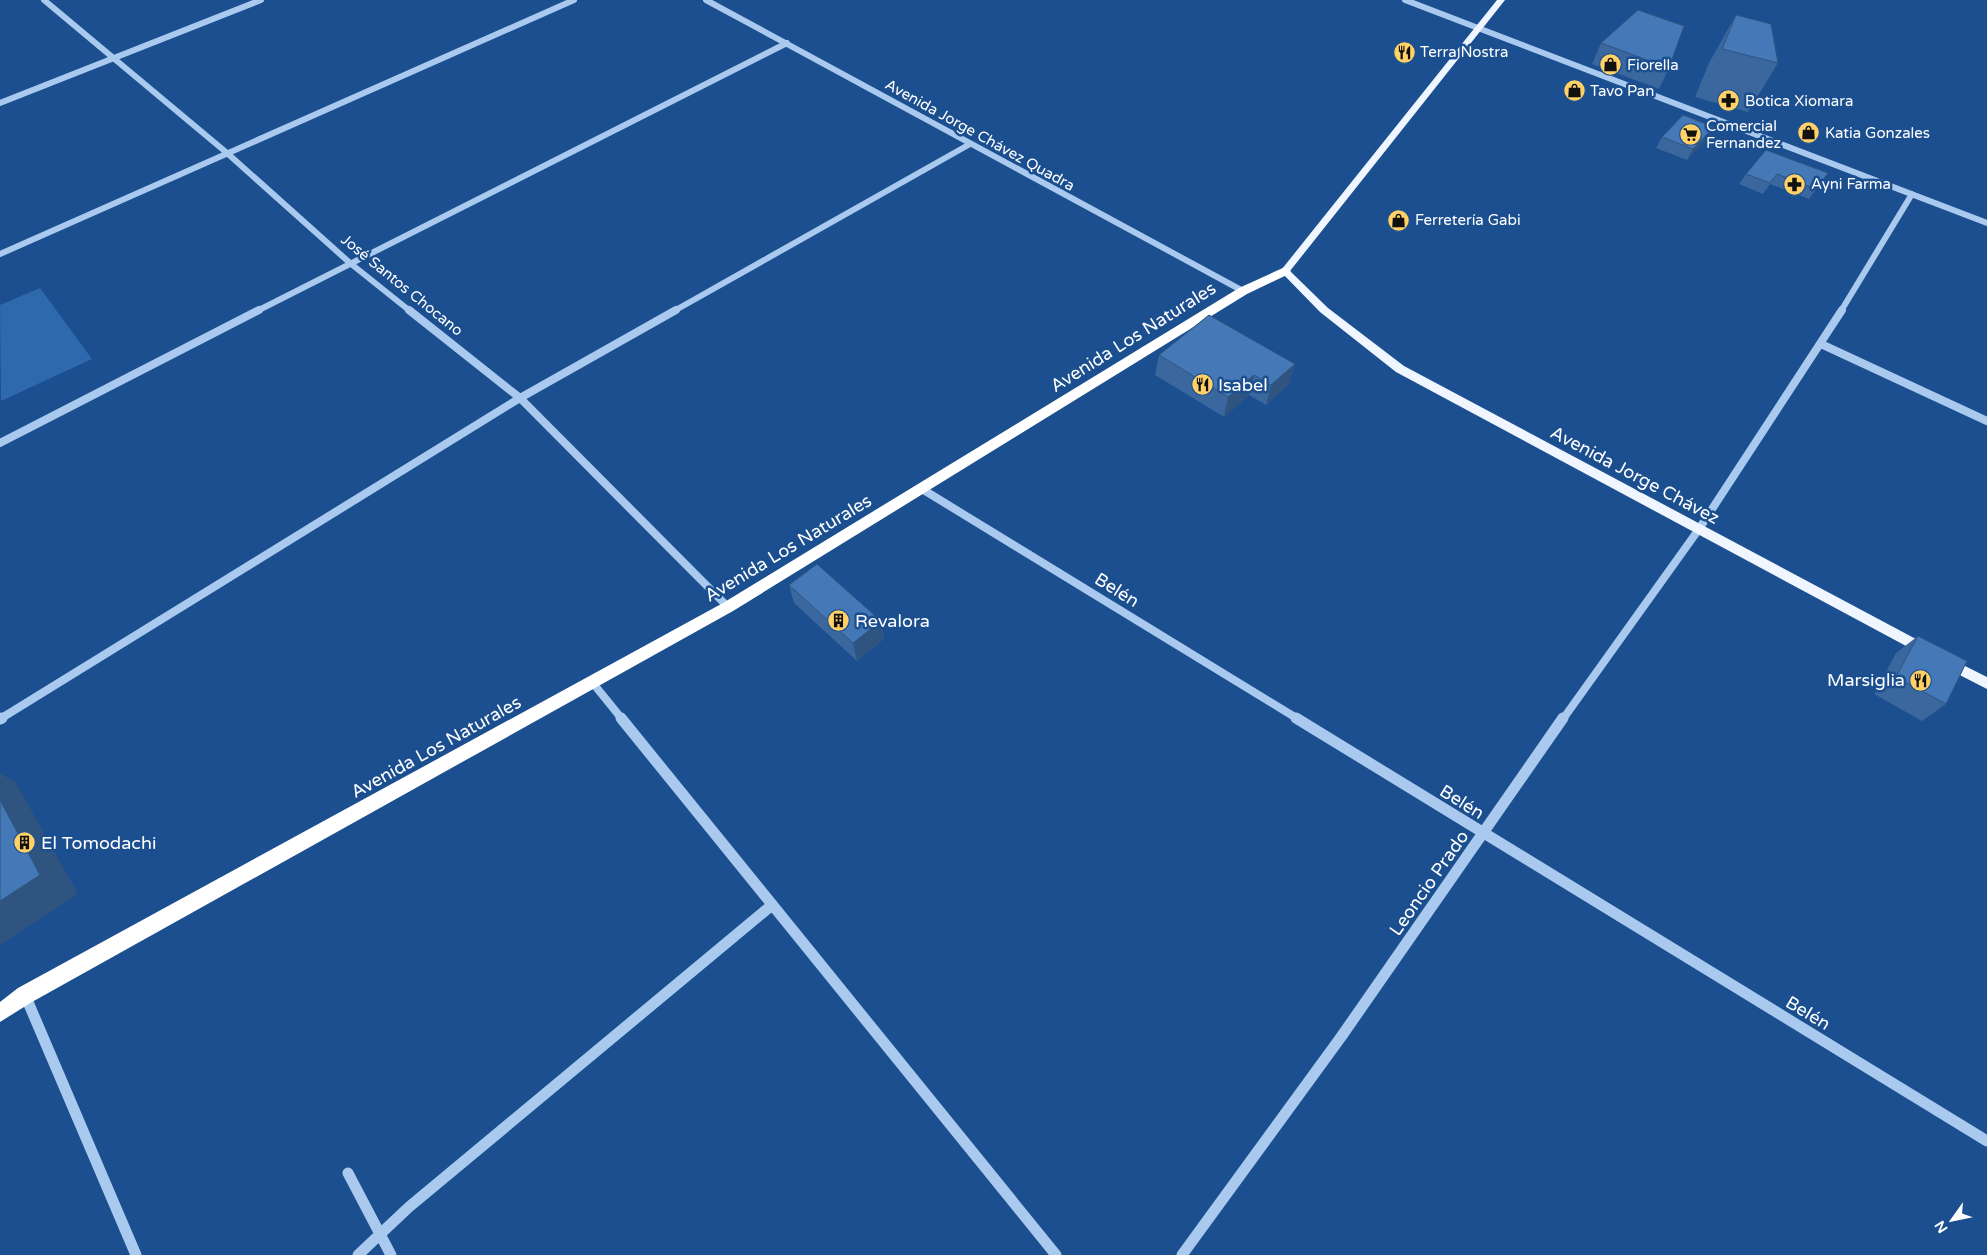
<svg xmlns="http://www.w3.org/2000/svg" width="1987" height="1255" font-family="'Varela Round',sans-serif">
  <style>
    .green { fill: #2e69ad }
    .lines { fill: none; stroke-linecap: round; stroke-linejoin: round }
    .minor-far2 { stroke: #a9c9ee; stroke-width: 6 }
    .minor-far1 { stroke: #a9c9ee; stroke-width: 8 }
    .minor { stroke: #a9c9ee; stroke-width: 11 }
    .major { fill: #f0f6ff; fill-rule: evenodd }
    .highway { fill: #fff; fill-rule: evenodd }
    .wall { fill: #3a679d }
    .shaded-wall { fill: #305480 }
    .building { fill: #4478b7; stroke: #305480 }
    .labels { text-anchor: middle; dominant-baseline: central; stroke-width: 5; stroke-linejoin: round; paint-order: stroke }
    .far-poi-label { font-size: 15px; fill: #fff; stroke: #1b4f8f; text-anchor: start }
    .far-street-label { font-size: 15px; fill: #fff; stroke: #1b4f8f }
    .street-label { font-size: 18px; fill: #fff; stroke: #1b4f8f }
    .poi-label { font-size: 18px; fill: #fff; stroke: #1b4f8f; text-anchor: start }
  </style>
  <rect width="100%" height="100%" fill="#1b4f8f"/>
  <!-- green -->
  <path class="green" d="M 40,288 L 92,359 L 1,401 L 0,305 Z"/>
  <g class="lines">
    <!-- minor-far2 -->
    <path class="minor-far2" d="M 44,0 L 227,153 L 350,263 L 410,311
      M 706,0 L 1243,291
      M 1405,0 L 1987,223
      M 0,103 L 261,0
      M 0,254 L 574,0
      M 257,311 L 787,43
      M 674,311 L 970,144
      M 1841,311 L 1912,194"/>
    <!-- minor-far1 -->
    <path class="minor-far1" d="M 409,310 L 520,398 L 728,607
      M 1821,344 L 1987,421
      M 0,443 L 259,310
      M 922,489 L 1298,719
      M 592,682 L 622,719
      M 0,719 L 520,398 L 676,310
      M 1563,719 L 1699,529 L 1842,310"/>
    <!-- minor -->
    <path class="minor" d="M 621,718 L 1056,1255
      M 1296,718 L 1987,1141
      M 0,719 L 2,718
      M 25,995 L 136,1255
      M 348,1173 L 391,1255
      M 358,1255 L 409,1207 L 772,905
      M 1182,1255 L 1341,1037 L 1563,718"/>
    <!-- major -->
    <path class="major" d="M 1497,0 L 1505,0 L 1290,271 L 1328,308 L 1404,366 L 1929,646 L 1931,650 L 1929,654 L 1921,654 L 1396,372 L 1320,312 L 1282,273 L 1282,269 Z
      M 1949,658 L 1987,677 L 1987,689 L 1944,667 L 1943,663 L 1944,659 Z"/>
    <!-- highway -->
    <path class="highway" d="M 1285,267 L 1291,271 L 1289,274 L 1247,294 L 733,611 L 32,1002 L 0,1022 L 0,1002 L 18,988 L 723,603 L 1239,288 Z"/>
  </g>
  <!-- wall -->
  <path class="wall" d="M 1736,15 L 1778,63 L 1748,112 L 1695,97 L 1709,63 Z
    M 1601,43 L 1669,68 L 1659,89 L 1592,64 Z
    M 1662,137 L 1708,137 L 1687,160 L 1656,148 Z
    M 1828,173 L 1809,199 L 1770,184 L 1763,194 L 1739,184 L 1746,174 Z
    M 1209,315 L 1289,384 L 1266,405 L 1249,395 L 1224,417 L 1155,375 L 1159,355 Z
    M 789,585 L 881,621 L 884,639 L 857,661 L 794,603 Z
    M 1918,636 L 1946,704 L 1922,721 L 1874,694 L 1896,653 Z"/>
  <!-- shaded-wall -->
  <path class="shaded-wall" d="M 1714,127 L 1708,137 L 1687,160 L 1693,149 Z
    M 1295,364 L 1289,384 L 1266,405 L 1271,385 Z
    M 1254,375 L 1249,395 L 1224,417 L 1228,397 Z
    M 881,621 L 884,639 L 857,661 L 853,643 Z
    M 0,773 L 16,783 L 78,894 L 0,945 Z"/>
  <!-- building -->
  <path class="building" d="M 1638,10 L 1684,26 L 1669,68 L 1601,43 Z
    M 1736,15 L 1771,24 L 1778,63 L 1722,49 Z
    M 1683,115 L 1714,127 L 1693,149 L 1662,137 Z
    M 1766,150 L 1828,173 L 1816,189 L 1777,174 L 1770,183 L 1746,174 Z
    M 1209,315 L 1295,364 L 1271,385 L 1254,375 L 1228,397 L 1159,355 Z
    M 817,564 L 881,621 L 853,643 L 789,585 Z
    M 1918,636 L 1967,661 L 1946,704 L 1896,677 Z
    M 0,800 L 40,875 L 0,901 Z"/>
  <!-- icons -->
  <defs>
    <symbol id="restaurant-disc" viewBox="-11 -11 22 22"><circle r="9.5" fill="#ffd166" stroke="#1b4f8f"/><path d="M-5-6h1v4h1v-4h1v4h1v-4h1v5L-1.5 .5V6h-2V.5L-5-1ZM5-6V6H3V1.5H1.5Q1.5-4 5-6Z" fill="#111"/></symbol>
    <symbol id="shop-disc" viewBox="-11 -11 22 22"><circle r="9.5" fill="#ffd166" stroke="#1b4f8f"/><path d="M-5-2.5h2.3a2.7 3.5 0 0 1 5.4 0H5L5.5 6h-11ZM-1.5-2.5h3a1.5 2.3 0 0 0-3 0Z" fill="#111"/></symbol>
    <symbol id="pharmacy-disc" viewBox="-11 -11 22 22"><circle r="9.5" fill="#ffd166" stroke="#1b4f8f"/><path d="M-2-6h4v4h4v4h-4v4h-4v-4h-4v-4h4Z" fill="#111"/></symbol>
    <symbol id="supermarket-disc" viewBox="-11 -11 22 22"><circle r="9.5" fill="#ffd166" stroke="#1b4f8f"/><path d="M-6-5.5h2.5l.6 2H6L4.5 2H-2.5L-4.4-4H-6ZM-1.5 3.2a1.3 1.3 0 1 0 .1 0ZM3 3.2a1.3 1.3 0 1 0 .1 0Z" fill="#111"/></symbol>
    <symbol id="building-disc" viewBox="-11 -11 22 22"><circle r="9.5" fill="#ffd166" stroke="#1b4f8f"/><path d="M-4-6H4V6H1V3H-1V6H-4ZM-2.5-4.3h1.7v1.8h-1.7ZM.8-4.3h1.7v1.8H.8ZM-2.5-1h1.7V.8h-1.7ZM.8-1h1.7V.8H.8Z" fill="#111"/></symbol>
  </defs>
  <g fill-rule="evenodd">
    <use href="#restaurant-disc" x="1392" y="40" width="25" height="25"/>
    <use href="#shop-disc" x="1598" y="52" width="25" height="25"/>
    <use href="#shop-disc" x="1562" y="78" width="25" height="25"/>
    <use href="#pharmacy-disc" x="1716" y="88" width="25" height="25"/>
    <use href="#shop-disc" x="1796" y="120" width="25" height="25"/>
    <use href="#supermarket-disc" x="1678" y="122" width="25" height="25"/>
    <use href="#pharmacy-disc" x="1782" y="172" width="25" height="25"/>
    <use href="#shop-disc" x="1386" y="208" width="25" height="25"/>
    <use href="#restaurant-disc" x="1190" y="372" width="25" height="25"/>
    <use href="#building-disc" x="826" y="608" width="25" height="25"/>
    <use href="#restaurant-disc" x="1908" y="668" width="25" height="25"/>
    <use href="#building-disc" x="12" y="830" width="25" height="25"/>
  </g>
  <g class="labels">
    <!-- far-poi labels -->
    <g class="far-poi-label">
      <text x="1420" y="52">Terra Nostra</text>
      <text x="1627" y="65">Fiorella</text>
      <text x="1590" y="91">Tavo Pan</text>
      <text x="1745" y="101">Botica Xiomara</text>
      <text x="1706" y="126">Comercial<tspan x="1706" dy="17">Fernandez</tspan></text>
      <text x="1825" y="133">Katia Gonzales</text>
      <text x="1811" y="184">Ayni Farma</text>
      <text x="1415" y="220">Ferretería Gabi</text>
    </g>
    <!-- far-street labels -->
    <g class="far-street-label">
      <text transform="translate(980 135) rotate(29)">Avenida Jorge Chávez Quadra</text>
      <text transform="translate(402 285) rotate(39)">José Santos Chocano</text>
    </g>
    <!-- street labels -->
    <g class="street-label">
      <text transform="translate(1133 337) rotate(-32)">Avenida Los Naturales</text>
      <text transform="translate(1635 475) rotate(28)">Avenida Jorge Chávez</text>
      <text transform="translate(788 548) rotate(-31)">Avenida Los Naturales</text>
      <text transform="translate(1117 590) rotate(32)">Belén</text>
      <text transform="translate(436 747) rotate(-29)">Avenida Los Naturales</text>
      <text transform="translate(1462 802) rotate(32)">Belén</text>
      <text transform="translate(1429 883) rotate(-55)">Leoncio Prado</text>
      <text transform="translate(1808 1013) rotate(31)">Belén</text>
    </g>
    <!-- poi labels -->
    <g class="poi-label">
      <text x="1218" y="385">Isabel</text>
      <text x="855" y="621">Revalora</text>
      <text x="1905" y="680" text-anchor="end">Marsiglia</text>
      <text x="41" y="843">El Tomodachi</text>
    </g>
  </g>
  <!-- north arrow -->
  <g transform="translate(1952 1220) rotate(237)" stroke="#1b4f8f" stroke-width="4" paint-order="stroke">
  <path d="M0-4L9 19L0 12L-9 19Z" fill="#ffffff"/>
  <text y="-8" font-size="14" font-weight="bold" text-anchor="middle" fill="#ffffff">N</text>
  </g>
</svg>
